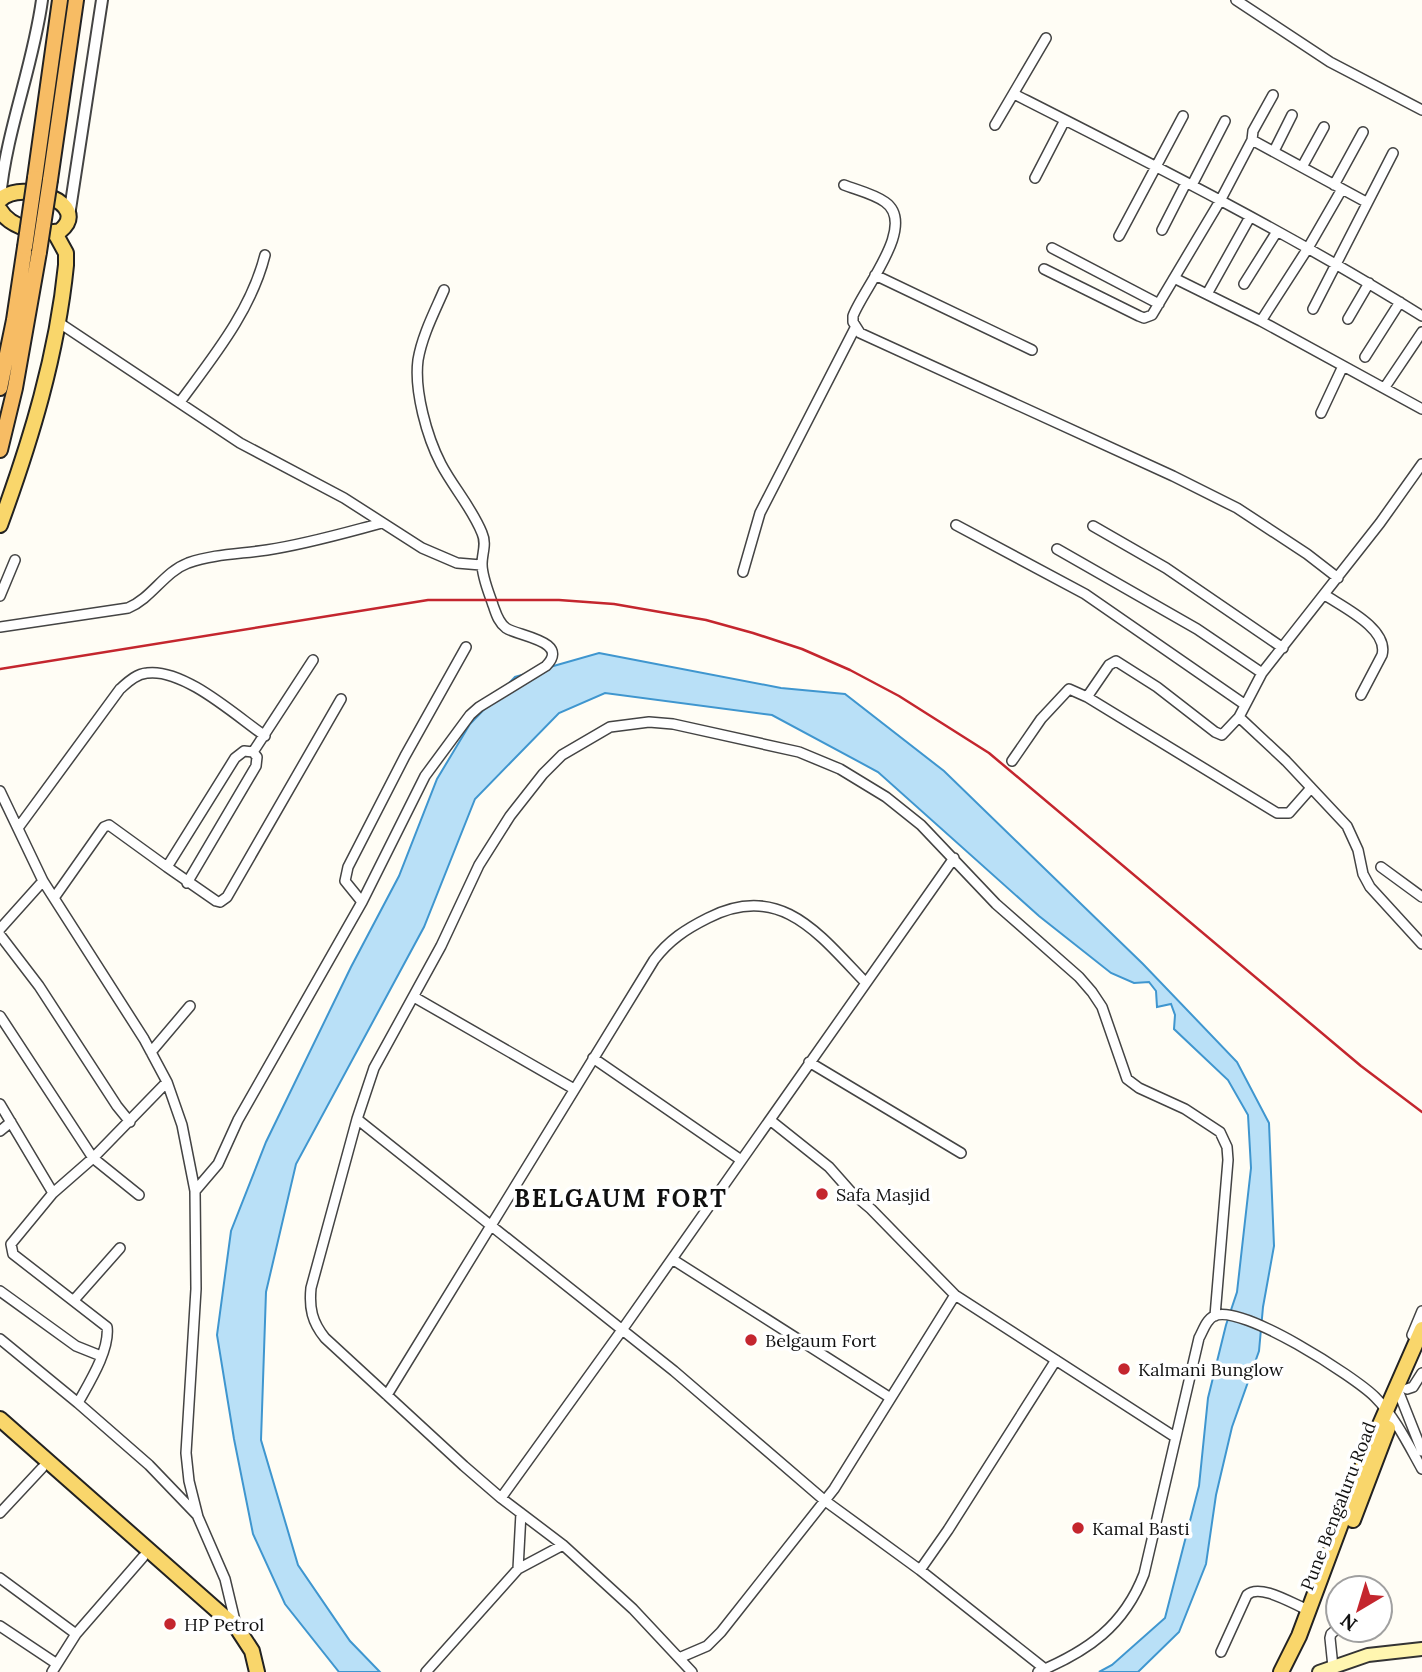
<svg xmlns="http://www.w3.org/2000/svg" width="1422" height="1672" font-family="Lora,serif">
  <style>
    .water { fill: #b9e0f7; stroke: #3f96cf; stroke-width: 2 }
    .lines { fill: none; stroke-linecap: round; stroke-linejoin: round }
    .minor-casing { stroke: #444; stroke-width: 12 }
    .tertiary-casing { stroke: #444; stroke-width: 14 }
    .secondary-casing { stroke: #333; stroke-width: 16 }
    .primary-casing { stroke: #222; stroke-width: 18 }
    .trunk-casing { stroke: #222; stroke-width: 18 }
    .minor { stroke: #fff; stroke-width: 9 }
    .tertiary { stroke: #fff; stroke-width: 10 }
    .secondary { stroke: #fff6b0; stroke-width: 12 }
    .primary { stroke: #f9d66b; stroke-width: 14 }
    .trunk { stroke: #f7bc64; stroke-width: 14 }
    .rail { stroke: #c4262e; stroke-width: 2.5 }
    .trunk-bridge-casing { stroke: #222; stroke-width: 18; stroke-linecap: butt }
    .trunk-bridge { stroke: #f7bc64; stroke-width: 14 }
    .poi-dot { fill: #c4262e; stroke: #fff; stroke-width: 2.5 }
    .labels { text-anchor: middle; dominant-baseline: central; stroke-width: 7; stroke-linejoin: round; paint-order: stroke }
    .poi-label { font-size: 18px; fill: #111; stroke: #fff; text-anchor: start }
    .street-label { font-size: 18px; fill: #111; stroke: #fff }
    .district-label { font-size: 24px; font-weight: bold; letter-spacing: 2px; fill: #111; stroke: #fff }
  </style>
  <rect width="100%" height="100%" fill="#fffdf5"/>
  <!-- water -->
  <path class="water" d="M 599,653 L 781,688 L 845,694 L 944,771 L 1143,964 L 1237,1062 L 1269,1123 L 1274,1246 L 1263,1307 L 1259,1351 L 1232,1427 L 1216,1495 L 1206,1564 L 1179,1632 L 1138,1672 L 1099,1672 L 1112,1665 L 1165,1618 L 1199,1486 L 1208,1398 L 1226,1325 L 1237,1292 L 1251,1168 L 1248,1115 L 1228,1080 L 1174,1029 L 1175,1015 L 1171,1004 L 1157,1007 L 1156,991 L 1149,982 L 1134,983 L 1111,973 L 1039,916 L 878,772 L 772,715 L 605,693 L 559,713 L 475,799 L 424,927 L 296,1164 L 266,1292 L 261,1440 L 298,1565 L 350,1641 L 380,1672 L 339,1672 L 285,1604 L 253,1534 L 234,1439 L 217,1335 L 231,1231 L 266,1142 L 351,967 L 399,876 L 437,779 L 470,724 L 515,677 Z"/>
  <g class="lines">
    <defs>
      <path id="minor" d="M 1236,0 L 1330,62 L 1422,110
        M 1014,94 C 1152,164 1291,234 1422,316
        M 995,125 L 1046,38
        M 1252,140 L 1366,202
        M 1274,151 L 1292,115
        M 1302,167 L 1324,127
        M 1035,178 L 1065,120
        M 844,185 C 857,190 874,194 885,202 C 918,225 863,289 853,316 L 853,322 L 860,333 L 1173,476 L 1237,508 L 1307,554 L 1338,578
        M 1192,185 L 1225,121
        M 1334,185 L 1363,132
        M 1162,230 L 1186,183
        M 1119,236 L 1183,116
        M 1052,248 L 1159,304
        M 1044,269 L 1139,316 L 1144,318 L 1152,315 L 1220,201 L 1252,140 L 1253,131 L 1273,95
        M 875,275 L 1032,350
        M 1174,278 L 1261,321 L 1422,409
        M 1244,284 L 1276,233
        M 1207,294 L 1250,217
        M 1313,309 L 1393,153
        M 1348,319 L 1369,283
        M 1261,321 L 1308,248 L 1342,189
        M 58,322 L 240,443 L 344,498 L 422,548 L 457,563 L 481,565
        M 1365,357 L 1400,302
        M 1385,387 L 1422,332
        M 180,402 C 213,357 251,311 265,255
        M 1321,413 L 1343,366
        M 956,525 L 1085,594 L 1244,704
        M 1093,526 L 1166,568 L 1283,648
        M 1057,549 L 1197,629 L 1262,673
        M 743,572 L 760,513 L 855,328
        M 1325,595 C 1343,607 1389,629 1382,655 L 1361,695
        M 0,596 L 15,560
        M 0,627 L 128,608 C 152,598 164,572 188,563 C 214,554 240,554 267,550 C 307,544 344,533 382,523
        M 1087,697 L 1109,665 L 1116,661 L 1157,687 L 1215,732 L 1222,735 L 1239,717 L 1262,673 L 1380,523 L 1422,464
        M 1239,717 L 1286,761 L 1347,826 L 1358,850 L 1363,874 L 1370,887 L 1422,944
        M 253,752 L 244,751 L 235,758 L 167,867 L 216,901 L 220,902 L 227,897 L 341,699
        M 253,752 L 313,660
        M 1012,761 L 1041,719 L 1069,689 L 1087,697 L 1277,813 L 1289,813 L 1311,788
        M 0,791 L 43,881 L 144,1039 L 167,1082 L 182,1125 L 195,1191 L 196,1289 L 186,1453 L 189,1481 L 198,1517 L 225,1579 L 236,1625
        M 18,828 L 120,689 C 128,682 136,674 147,673 C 184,668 236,716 265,736
        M 1381,867 L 1422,897
        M 187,883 L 256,766 L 257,757 L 253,752
        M 54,898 L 99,834 L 104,827 L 109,825 L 167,867
        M 362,902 L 345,881 L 348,867 L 405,756 L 466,647
        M 0,929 L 43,881
        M 0,935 L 39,986 L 117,1106 L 130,1122
        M 414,997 L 574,1089
        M 0,1016 L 93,1158 L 139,1195
        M 151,1052 L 190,1006
        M 593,1058 L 741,1160
        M 809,1062 L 961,1153
        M 0,1104 L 53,1193
        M 357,1119 L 674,1371 L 824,1500 L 920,1570 L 1045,1669
        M 770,1120 L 829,1167 L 852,1193 L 871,1209 L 955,1295 L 1175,1437
        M 0,1131 L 11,1122
        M 195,1191 L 218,1164 L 238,1120 L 362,902 L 425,776 L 470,715 L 479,707 L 546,666 C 571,641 517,636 506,628 C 498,622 496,613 493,605 C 489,593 482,577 482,564 C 482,553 487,544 482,533 C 472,508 453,487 441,464 C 427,437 414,391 418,360 C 422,336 434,313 444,290
        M 672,1259 L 889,1397
        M 0,1291 L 76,1346 L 101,1356
        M 74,1300 L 120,1248
        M 1412,1335 L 1422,1311
        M 0,1339 L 78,1403 L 149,1465 L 197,1515
        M 1397,1388 L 1422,1451
        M 1407,1389 L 1413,1387 L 1422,1373
        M 387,1395 L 654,960 C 669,940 686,929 708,918 C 780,881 819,934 865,982
        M 78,1403 C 89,1383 110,1350 107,1327 L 13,1254 L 11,1244 L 53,1193 L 93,1158 L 167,1082
        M 501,1498 L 622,1330 L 954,858
        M 0,1513 L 42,1468
        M 518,1569 L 521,1513
        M 920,1570 L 948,1530 L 1056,1360
        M 0,1578 L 76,1634
        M 0,1626 L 57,1664
        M 1221,1652 L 1247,1595 C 1260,1583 1293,1604 1308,1610
        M 679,1658 L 707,1646 L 721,1632 L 834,1489 L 955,1295
        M 1333,1667 L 1330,1638 L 1331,1634 L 1338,1628
        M 52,1672 L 76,1634 L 143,1557
        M 426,1672 L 518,1569 L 563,1545
        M 692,1672 L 633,1609 L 563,1545 L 501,1498 L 464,1466 L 325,1338 C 312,1322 309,1308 311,1288 L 357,1119 L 374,1068 L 441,946 L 479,865 L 510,816 L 543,774 L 562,755 L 610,727 L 649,722 L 673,724 L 799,752 L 840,769 L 886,797 L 921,825 L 996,904 L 1079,977 L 1092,992 L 1102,1007 L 1127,1079 L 1139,1088 L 1185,1109 L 1220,1132 L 1227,1147 L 1228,1160 L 1215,1316
        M 1038,1672 C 1088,1651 1124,1626 1144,1574 L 1199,1338 C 1203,1331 1206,1320 1214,1316 C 1241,1303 1355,1377 1375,1397 C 1395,1417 1408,1444 1422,1469"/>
      <path id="tertiary" d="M 0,198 C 6,131 33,67 42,0
        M 69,216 L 102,0"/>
      <path id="secondary" d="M 1319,1672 L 1368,1655 L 1422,1649"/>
      <path id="primary" d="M 0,200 C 22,178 93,204 60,231 C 41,235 10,228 0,210
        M 0,525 C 31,440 57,355 66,265 L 66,253 L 55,233
        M 0,1419 L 237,1628 L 252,1651 L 257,1672
        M 1353,1520 L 1388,1428
        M 1281,1672 L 1299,1636 L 1367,1454 L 1422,1329"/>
      <path id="trunk" d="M 35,178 L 60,0
        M 50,180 L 76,0
        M 0,388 L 14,320 L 25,247
        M 0,450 L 15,388 L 39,252"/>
    </defs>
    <!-- minor casing -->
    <use href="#minor" class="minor-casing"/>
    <!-- tertiary casing -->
    <use href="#tertiary" class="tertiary-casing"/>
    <!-- secondary casing -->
    <use href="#secondary" class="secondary-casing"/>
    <!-- primary casing -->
    <use href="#primary" class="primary-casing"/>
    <!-- trunk casing -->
    <use href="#trunk" class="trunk-casing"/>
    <!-- minor -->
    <use href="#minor" class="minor"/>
    <!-- tertiary -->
    <use href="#tertiary" class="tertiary"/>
    <!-- secondary -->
    <use href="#secondary" class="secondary"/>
    <!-- primary -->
    <use href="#primary" class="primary"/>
    <!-- trunk -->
    <use href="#trunk" class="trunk"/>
    <!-- rail -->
    <path class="rail" d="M 0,669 L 428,600 L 559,600 L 614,604 L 706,620 L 753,633 L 802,649 L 850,670 L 899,696 L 989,753 L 1361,1066 L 1422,1112"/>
    <defs>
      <path id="trunk-bridge" d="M 25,247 L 35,178
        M 39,252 L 50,180"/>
    </defs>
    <!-- trunk-bridge casing -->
    <use href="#trunk-bridge" class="trunk-bridge-casing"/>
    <!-- trunk-bridge -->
    <use href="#trunk-bridge" class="trunk-bridge"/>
  </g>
  <!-- markers -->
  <g class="poi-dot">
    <circle cx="822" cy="1194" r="7"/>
    <circle cx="751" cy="1340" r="7"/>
    <circle cx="1124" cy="1369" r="7"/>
    <circle cx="1078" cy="1528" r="7"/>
    <circle cx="170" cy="1624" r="7"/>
  </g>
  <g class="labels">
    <!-- poi labels -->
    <g class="poi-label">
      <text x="836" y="1194">Safa Masjid</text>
      <text x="765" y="1340">Belgaum Fort</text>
      <text x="1138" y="1369">Kalmani Bunglow</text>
      <text x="1092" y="1528">Kamal Basti</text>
      <text x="184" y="1624">HP Petrol</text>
    </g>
    <!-- street labels -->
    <g class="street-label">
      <text transform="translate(1338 1506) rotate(-69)">Pune Bengaluru Road</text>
    </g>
    <!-- district labels -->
    <g class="district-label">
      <text x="621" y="1198">BELGAUM FORT</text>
    </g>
  </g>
  <!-- north arrow -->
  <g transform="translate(1359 1609) rotate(218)"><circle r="33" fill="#ffffff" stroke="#a0a0a0" stroke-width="2"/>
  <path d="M0-5L12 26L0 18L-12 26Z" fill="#c4262e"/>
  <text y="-10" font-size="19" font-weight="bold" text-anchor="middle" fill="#111111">N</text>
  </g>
</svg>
